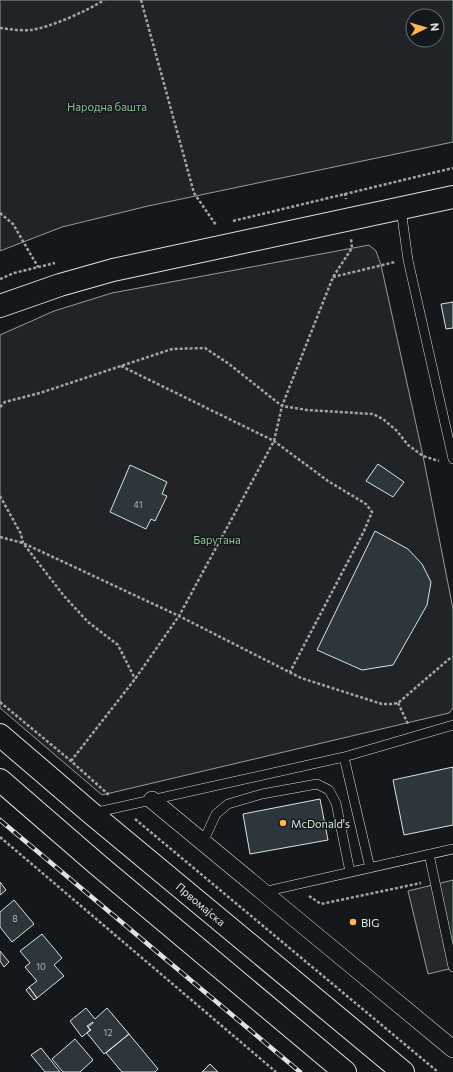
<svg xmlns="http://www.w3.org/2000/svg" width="453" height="1072" font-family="Commissioner,sans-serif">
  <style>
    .green { fill: #202428; stroke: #939e99; fill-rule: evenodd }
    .parking { fill: #24282b; stroke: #939e99 }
    .building { fill: #2c363c; stroke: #d8e6dc }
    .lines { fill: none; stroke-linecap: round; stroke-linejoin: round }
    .lane-casing { stroke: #d8e6dc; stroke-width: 10 }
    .street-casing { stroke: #d8e6dc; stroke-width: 18 }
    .secondary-casing { stroke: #d8e6dc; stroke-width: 24 }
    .primary-casing { stroke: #d8e6dc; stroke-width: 24 }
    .path { stroke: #9da8a2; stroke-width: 2.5; stroke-dasharray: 3 2; stroke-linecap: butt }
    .lane { stroke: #14181c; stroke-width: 9 }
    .street { stroke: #14181c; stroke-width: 17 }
    .secondary { stroke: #14181c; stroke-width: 22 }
    .primary { stroke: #14181c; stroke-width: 22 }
    .rail-casing { stroke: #d8e6dc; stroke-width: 4.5 }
    .rail { stroke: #14181c; stroke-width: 3; stroke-dasharray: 9; stroke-linecap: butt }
    .poi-dot { fill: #ffb74d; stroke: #14181c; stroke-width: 1.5 }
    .labels { text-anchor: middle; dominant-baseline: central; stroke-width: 3; stroke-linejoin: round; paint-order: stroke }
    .number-label { font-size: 9px; fill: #adbab4 }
    .park-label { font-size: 11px; fill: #8ac095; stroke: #14181c }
    .poi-label { font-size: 11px; fill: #d8e6dc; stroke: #14181c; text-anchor: start }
    .street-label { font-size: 11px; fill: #d8e6dc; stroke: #14181c }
  </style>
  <rect width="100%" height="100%" fill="#14181c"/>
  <!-- green -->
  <path class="green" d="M 0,0 L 453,0 L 453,142 L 148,206 L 62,227 L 0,251 ZM 413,16 L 437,16 L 437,40 L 413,40 Z
    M 369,245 L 376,251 L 381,265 L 423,456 L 453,609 L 453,708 L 449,713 L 102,795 L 0,708 L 0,335 L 54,311 L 112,293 Z"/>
  <!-- parking -->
  <path class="parking" d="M 453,880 L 453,968 L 428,974 L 408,891 Z"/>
  <!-- building -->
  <path class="building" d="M 453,302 L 453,328 L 446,329 L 441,304 Z
    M 378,464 L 404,482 L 393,497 L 366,481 Z
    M 130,465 L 167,482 L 162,494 L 167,496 L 155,521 L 151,519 L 146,529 L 110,512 Z
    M 375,531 L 408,549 L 422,564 L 431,582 L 427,605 L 393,665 L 362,670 L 317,650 Z
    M 453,767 L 453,825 L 404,835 L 393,780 Z
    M 320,799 L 328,840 L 250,854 L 243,814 Z
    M 0,882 L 6,890 L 0,895 Z
    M 14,900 L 34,924 L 12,942 L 0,927 L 0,912 Z
    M 42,934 L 62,958 L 54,965 L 64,976 L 37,998 L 29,987 L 37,981 L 25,967 L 30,963 L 20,951 Z
    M 0,951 L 9,962 L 4,967 L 0,961 Z
    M 29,987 L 37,998 L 34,1000 L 26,990 Z
    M 86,1008 L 95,1019 L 107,1008 L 129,1034 L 104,1054 L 87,1033 L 91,1030 L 88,1027 L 93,1023 L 93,1022 L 87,1026 L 90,1030 L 82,1037 L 70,1021 Z
    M 129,1034 L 158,1069 L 155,1072 L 122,1072 L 106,1053 Z
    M 75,1039 L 93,1060 L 80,1072 L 63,1072 L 52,1059 Z
    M 41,1048 L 60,1072 L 45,1072 L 31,1055 Z
    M 210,1064 L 218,1072 L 202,1072 Z"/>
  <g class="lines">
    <defs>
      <path id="lane" d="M 401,209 L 408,260 L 453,459
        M 344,757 L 370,868
        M 93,813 L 344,757 L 453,725
        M 203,842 L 216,814 L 228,804 L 262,794 L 317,784 L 329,790 L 336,803 L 350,872
        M 429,854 L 453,967
        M 263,892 L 453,849"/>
      <path id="street" d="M 152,800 L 453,1049"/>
      <path id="secondary" d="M 0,306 L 60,285 L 113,270 L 453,197"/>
      <path id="primary" d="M 0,735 L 91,813 L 403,1072
        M 0,780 L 98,865 L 345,1072"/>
    </defs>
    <!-- lane casing -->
    <use href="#lane" class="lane-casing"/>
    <!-- street casing -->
    <use href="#street" class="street-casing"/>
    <!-- secondary casing -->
    <use href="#secondary" class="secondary-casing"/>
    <!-- primary casing -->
    <use href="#primary" class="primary-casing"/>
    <!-- path -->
    <path class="path" d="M 141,0 L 194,193 L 216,225
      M 0,28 C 9,29 22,31 31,30 C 51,27 87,11 104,0
      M 345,193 L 346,199
      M 0,213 L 13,224 L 38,267
      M 233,221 L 453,168
      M 333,277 L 395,262
      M 0,279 L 14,273 L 55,263
      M 121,366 L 274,441 L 328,481 L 366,504 L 372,512 L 364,531 L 290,672
      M 0,407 L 5,402 L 40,393 L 172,349 L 205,348 L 229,364 L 282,406 L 307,410 L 373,414 L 383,419 L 397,431 L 408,445 L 423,456 L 439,461
      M 0,496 L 21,534 L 23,543 L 64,596 L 88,622 L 118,645 L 135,679
      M 0,537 L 23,543 L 179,616 L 301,678 L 382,704 L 391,704 L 398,703 L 449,659 L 453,657
      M 0,702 L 71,761 L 109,795
      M 398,703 L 408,724
      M 71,761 L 135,679 L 179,616 L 274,441 L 282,406 L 333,277 L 352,248 L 351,239
      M 135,819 L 438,1072
      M 0,837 L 276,1072
      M 309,896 L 321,904 L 421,883"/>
    <!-- lane -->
    <use href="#lane" class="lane"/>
    <!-- street -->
    <use href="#street" class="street"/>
    <!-- secondary -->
    <use href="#secondary" class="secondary"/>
    <!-- primary -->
    <use href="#primary" class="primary"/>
    <defs>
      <path id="rail" d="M 0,820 L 300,1072"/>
    </defs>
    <!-- rail casing -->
    <use href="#rail" class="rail-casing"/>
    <!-- rail -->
    <use href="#rail" class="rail"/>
  </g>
  <!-- markers -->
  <g class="poi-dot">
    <circle cx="283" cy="823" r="4"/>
    <circle cx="353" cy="922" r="4"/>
  </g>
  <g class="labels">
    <!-- number labels -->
    <g class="number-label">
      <text x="138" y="504">41</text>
      <text x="15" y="918">8</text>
      <text x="41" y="966">10</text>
      <text x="108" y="1032">12</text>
    </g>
    <!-- park labels -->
    <g class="park-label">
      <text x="107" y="106">Народна башта</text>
      <text x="217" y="539">Барутана</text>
    </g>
    <!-- poi labels -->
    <g class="poi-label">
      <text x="291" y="823">McDonald's</text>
      <text x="361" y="922">BIG</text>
    </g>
    <!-- street labels -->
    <g class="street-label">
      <text transform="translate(201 904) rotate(40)">Првомајска</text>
    </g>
  </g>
  <!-- north arrow -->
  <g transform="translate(425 28) rotate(85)"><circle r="19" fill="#14181c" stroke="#626a69"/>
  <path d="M0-3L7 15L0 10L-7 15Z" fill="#ffb74d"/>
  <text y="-6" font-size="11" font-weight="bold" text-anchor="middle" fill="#d8e6dc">N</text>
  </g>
</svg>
